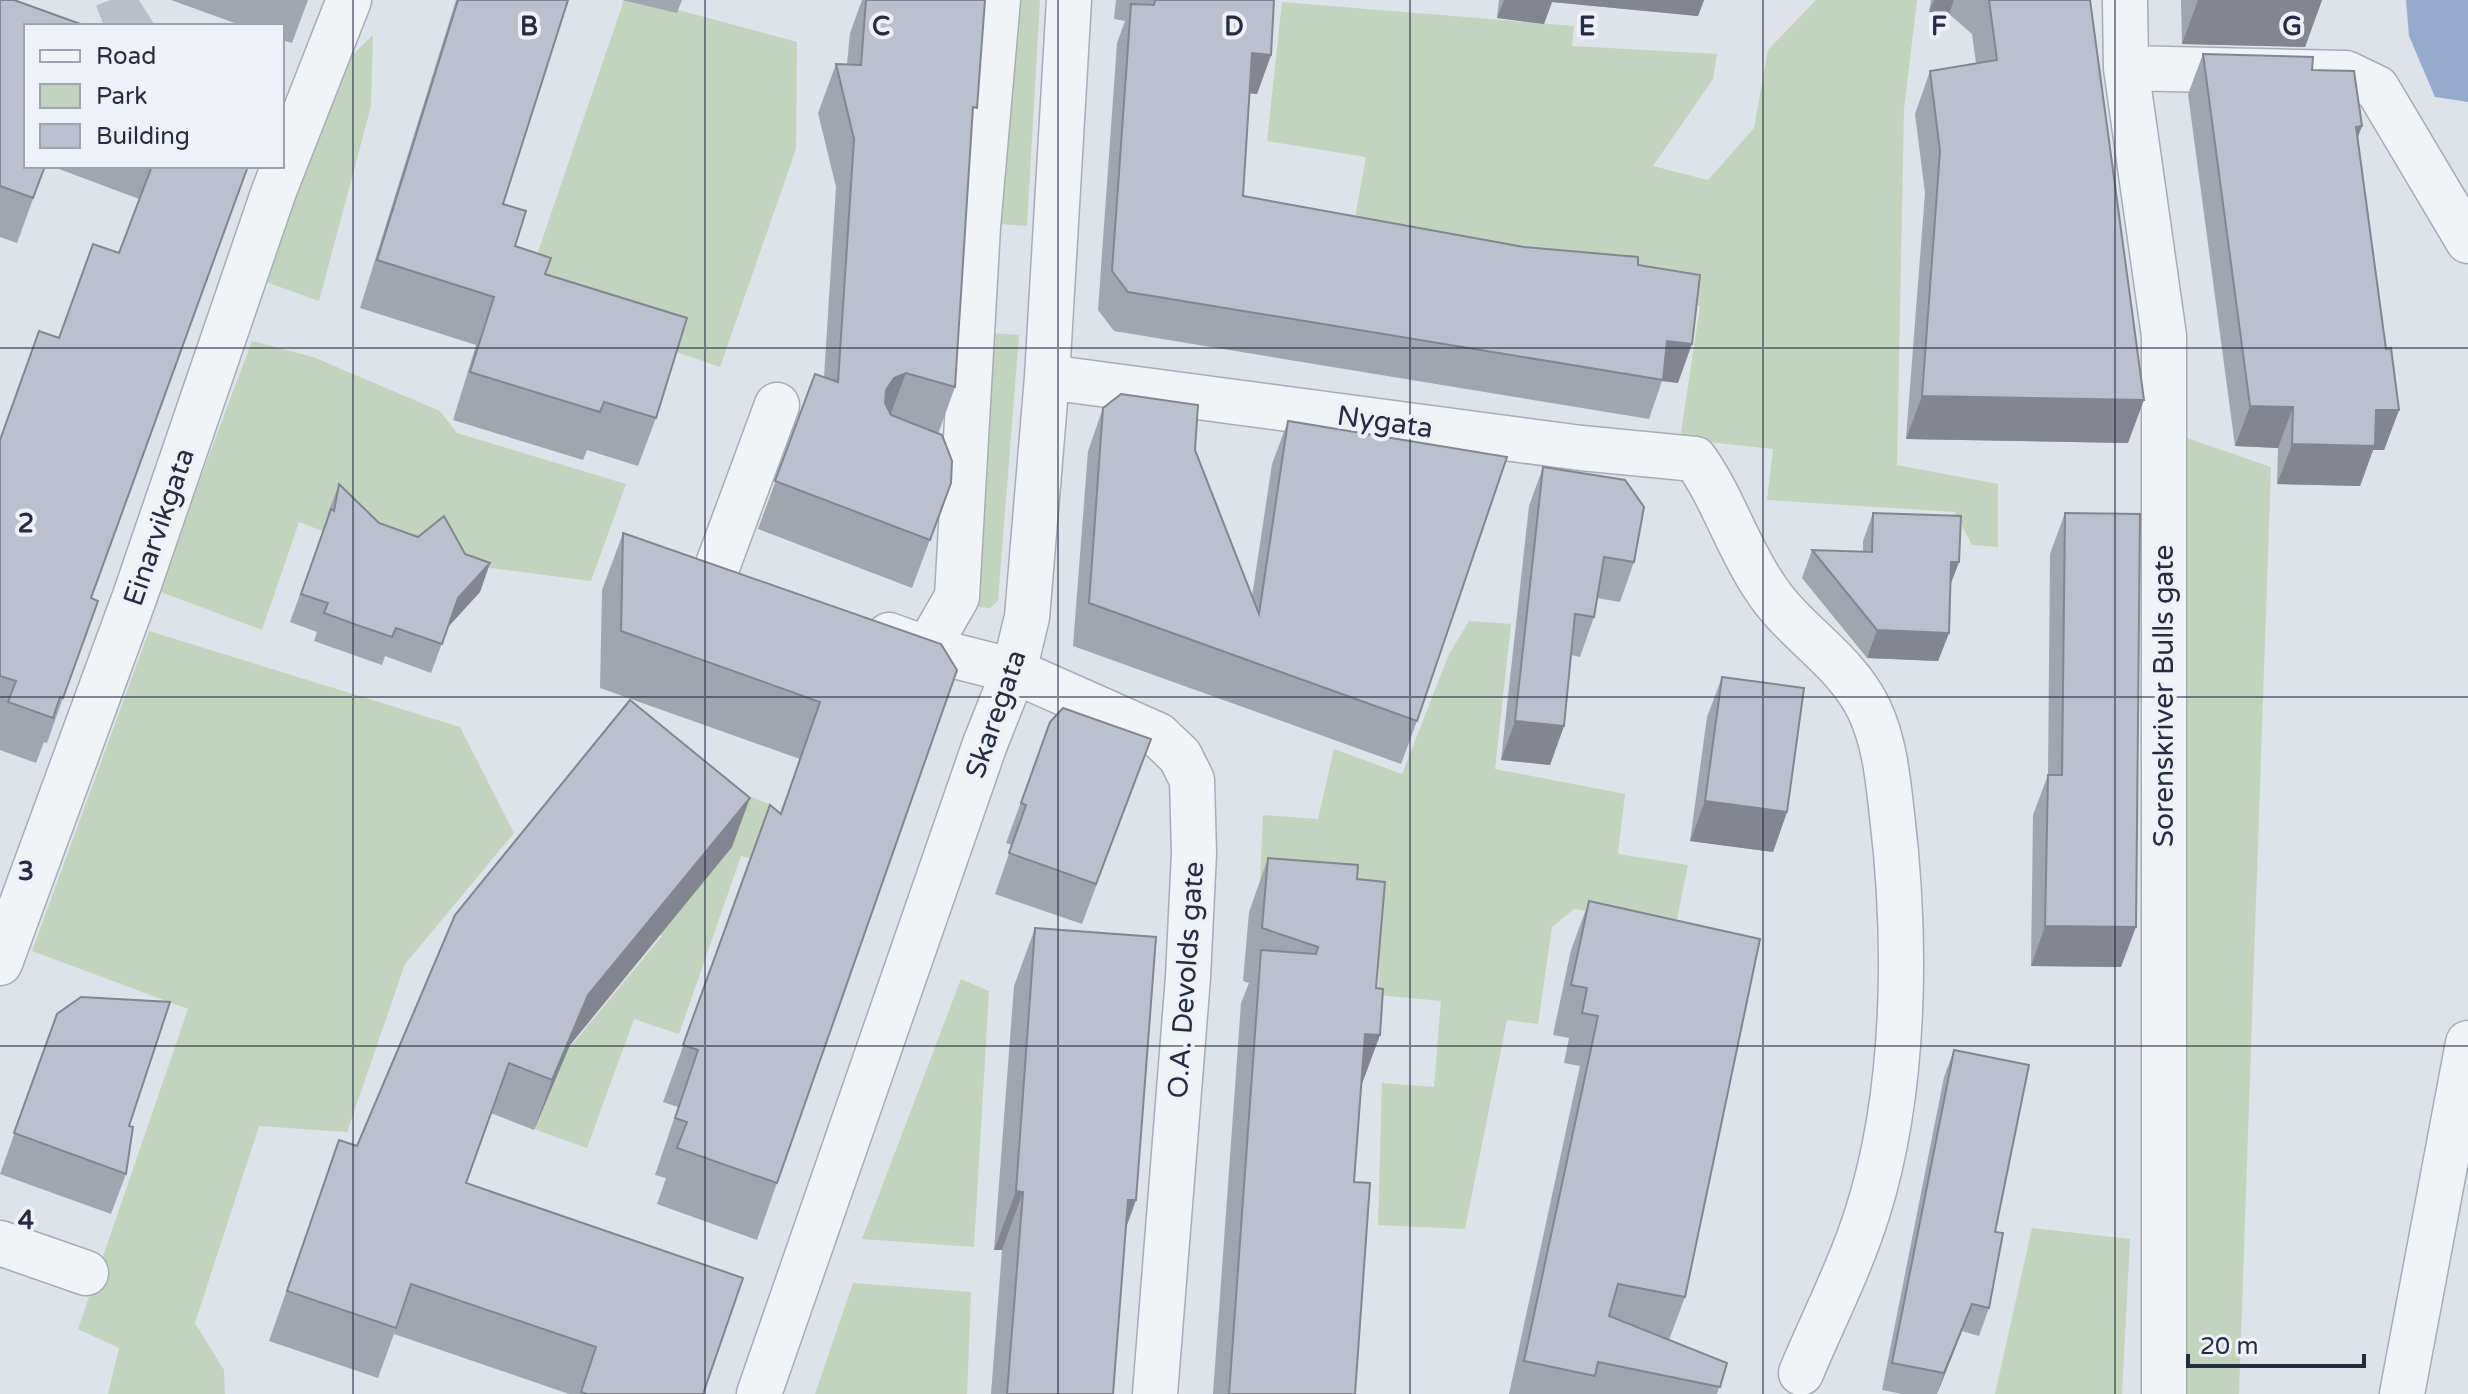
<svg xmlns="http://www.w3.org/2000/svg" width="2468" height="1394" font-family="'Varela Round',sans-serif">
  <style>
    .green { fill: #c2d4be }
    .water { fill: #95abcd }
    .lines { fill: none; stroke-linecap: round; stroke-linejoin: round }
    .minor-tunnel { stroke: #b9bec8; stroke-width: 44; stroke-dasharray: 44 22; stroke-linecap: butt }
    .minor-casing { stroke: #a7acb7; stroke-width: 47 }
    .minor { stroke: #f1f3f7; stroke-width: 44 }
    .wall { fill: #a1a5b0 }
    .shaded-wall { fill: #838690 }
    .building { fill: #bbc0cd; stroke: #838690; stroke-width: 2 }
    .grid { fill: none; stroke: #262d42; stroke-width: 2; stroke-opacity: 0.55 }
    .labels { text-anchor: middle; dominant-baseline: central; stroke-width: 8; stroke-linejoin: round; paint-order: stroke }
    .street-label { font-size: 28px; fill: #262d42; stroke: #eef1f7 }
    .grid-label { font-size: 26px; text-anchor: middle; font-weight: bold; fill: #262d42; stroke: #eef1f7; stroke-width: 8; stroke-linejoin: round; paint-order: stroke }
  </style>
  <rect width="100%" height="100%" fill="#dee2e9"/>
  <!-- green -->
  <path class="green" d="M 624,0 L 641,0 L 797,42 L 796,149 L 720,367 L 539,305 L 527,284 Z
    M 1014,0 L 1040,0 L 1027,226 L 999,224 Z
    M 1816,0 L 1917,0 L 1904,109 L 1897,465 L 1998,484 L 1998,547 L 1972,545 L 1955,512 L 1767,500 L 1773,449 L 1680,439 L 1700,306 L 1349,251 L 1366,157 L 1267,141 L 1282,2 L 1574,26 L 1572,46 L 1717,54 L 1713,79 L 1653,166 L 1708,180 L 1754,128 L 1768,50 Z
    M 373,35 L 371,106 L 319,301 L 263,281 L 344,63 Z
    M 990,333 L 1019,335 L 998,601 L 990,608 L 979,607 L 974,600 Z
    M 252,341 L 313,357 L 440,411 L 457,433 L 626,484 L 591,581 L 483,567 L 474,589 L 299,522 L 262,630 L 158,591 Z
    M 2181,436 L 2271,467 L 2239,1394 L 2186,1394 Z
    M 1469,621 L 1511,624 L 1495,769 L 1625,794 L 1618,854 L 1688,865 L 1676,924 L 1574,909 L 1552,927 L 1538,1024 L 1507,1020 L 1465,1229 L 1378,1225 L 1382,1083 L 1434,1087 L 1441,1001 L 1378,995 L 1381,913 L 1259,905 L 1263,815 L 1318,819 L 1334,749 L 1402,774 L 1449,654 Z
    M 149,631 L 460,727 L 514,833 L 405,964 L 347,1132 L 259,1126 L 195,1323 L 224,1370 L 225,1394 L 108,1394 L 119,1348 L 78,1329 L 188,1009 L 32,951 Z
    M 654,761 L 772,805 L 756,860 L 741,856 L 679,1034 L 634,1019 L 587,1148 L 531,1128 L 562,1057 L 662,936 L 629,906 Z
    M 961,979 L 989,991 L 974,1247 L 862,1239 Z
    M 2032,1228 L 2130,1239 L 2122,1394 L 1995,1394 Z
    M 853,1283 L 971,1292 L 967,1394 L 815,1394 Z"/>
  <!-- water -->
  <path class="water" d="M 2406,0 L 2468,0 L 2468,102 L 2435,97 L 2409,36 Z"/>
  <g class="lines">
    <!-- minor-tunnel -->
    <path class="minor-tunnel" d="M 104,26 L 135,14 L 157,0"/>
    <defs>
      <path id="minor" d="M 2125,0 L 2126,68 L 2164,336 L 2164,1394
        M 2126,68 L 2346,73 L 2377,88 L 2468,241
        M 1047,377 L 1581,448 L 1695,459 C 1723,498 1737,546 1764,586 C 1793,632 1845,659 1869,709 C 1885,743 1888,780 1892,815 C 1907,940 1906,1090 1868,1211 C 1851,1266 1823,1320 1801,1373
        M 716,570 L 777,405
        M 889,635 L 927,649 L 1014,671 L 1158,735 L 1180,756 L 1192,780 L 1194,853 L 1188,977 L 1155,1394
        M 927,649 L 957,597 L 978,227 L 998,0
        M 0,963 L 135,596 L 274,191 L 349,0
        M 0,1243 L 86,1273
        M 759,1394 L 985,744 L 1014,671 L 1027,617 L 1047,377 L 1069,0
        M 2402,1394 L 2468,1043"/>
    </defs>
    <!-- minor casing -->
    <use href="#minor" class="minor-casing"/>
    <!-- minor -->
    <use href="#minor" class="minor"/>
  </g>
  <!-- wall -->
  <path class="wall" d="M 0,0 L 45,166 L 17,243 L 0,237 Z
    M 171,0 L 308,0 L 292,43 L 282,40 L 282,26 L 243,26 Z
    M 456,0 L 568,0 L 503,204 L 515,246 L 545,274 L 656,418 L 638,466 L 587,450 L 583,460 L 453,420 L 476,345 L 360,308 Z
    M 622,0 L 682,0 L 677,13 Z
    M 862,0 L 985,0 L 972,121 L 955,387 L 938,434 L 951,483 L 912,588 L 758,529 L 815,374 L 824,377 L 836,187 L 818,113 L 836,64 L 847,64 L 850,33 Z
    M 1116,0 L 1274,0 L 1271,55 L 1257,94 L 1250,93 L 1243,196 L 1524,247 L 1638,265 L 1678,383 L 1662,381 L 1649,419 L 1114,331 L 1098,310 L 1117,43 L 1125,21 L 1114,19 Z
    M 1499,0 L 1704,0 L 1698,16 L 1552,2 L 1544,24 L 1497,18 Z
    M 1931,0 L 2090,0 L 2128,443 L 1906,439 L 1925,193 L 1915,114 L 1930,71 L 1976,63 L 1972,34 L 1949,14 L 1929,12 Z
    M 2181,0 L 2322,0 L 2305,47 L 2182,44 Z
    M 2203,54 L 2358,138 L 2386,349 L 2399,410 L 2384,450 L 2373,450 L 2360,486 L 2277,484 L 2278,448 L 2235,446 L 2188,94 Z
    M 51,166 L 248,166 L 91,598 L 63,698 L 47,743 L 44,742 L 36,763 L 0,750 L 0,439 L 59,338 L 119,253 L 139,199 Z
    M 1103,408 L 1195,450 L 1252,597 L 1272,464 L 1288,421 L 1417,721 L 1401,764 L 1073,646 L 1088,451 Z
    M 1543,467 L 1634,562 L 1620,602 L 1597,598 L 1594,617 L 1580,657 L 1571,655 L 1564,726 L 1550,765 L 1501,760 L 1529,506 Z
    M 339,484 L 379,523 L 490,563 L 480,592 L 448,627 L 431,673 L 385,656 L 382,665 L 314,641 L 317,632 L 290,622 L 327,520 L 328,513 Z
    M 1873,513 L 1959,562 L 1950,585 L 1949,633 L 1938,661 L 1867,658 L 1802,578 L 1812,550 L 1863,552 L 1863,541 Z
    M 2065,513 L 2121,967 L 2031,966 L 2033,815 L 2048,775 L 2050,554 Z
    M 623,533 L 941,644 L 777,1183 L 757,1240 L 657,1204 L 666,1178 L 655,1175 L 678,1107 L 663,1102 L 770,805 L 780,813 L 800,759 L 600,688 L 602,590 Z
    M 1722,677 L 1787,812 L 1773,852 L 1690,841 L 1707,717 Z
    M 1050,722 L 1151,739 L 1082,924 L 995,894 L 1012,845 L 1006,843 Z
    M 732,847 L 570,1045 L 534,1130 L 491,1113 L 466,1183 L 703,1394 L 569,1394 L 394,1334 L 378,1378 L 269,1341 L 339,1140 L 357,1146 Z
    M 1268,858 L 1357,879 L 1376,988 L 1380,1035 L 1361,1086 L 1354,1182 L 1355,1394 L 1213,1394 L 1241,1003 L 1249,983 L 1243,981 L 1249,912 Z
    M 1589,901 L 1685,1297 L 1669,1340 L 1727,1363 L 1717,1394 L 1509,1394 L 1580,1066 L 1564,1063 L 1569,1038 L 1553,1035 L 1571,950 Z
    M 1035,928 L 1125,1230 L 1113,1394 L 991,1394 L 1002,1250 L 994,1250 L 1014,986 Z
    M 57,1014 L 129,1126 L 126,1174 L 111,1214 L 0,1174 Z
    M 1954,1050 L 1995,1232 L 1989,1308 L 1979,1336 L 1962,1331 L 1937,1394 L 1902,1394 L 1882,1390 L 1944,1077 Z"/>
  <!-- shaded-wall -->
  <path class="shaded-wall" d="M 1504,0 L 1704,0 L 1698,16 L 1552,2 L 1544,24 L 1497,18 Z
    M 1934,0 L 1954,0 L 1949,14 L 1929,12 Z
    M 2198,0 L 2322,0 L 2305,47 L 2182,44 Z
    M 1252,53 L 1271,55 L 1257,94 L 1238,92 Z
    M 2362,126 L 2347,167 L 2356,127 Z
    M 1667,341 L 1692,344 L 1678,383 L 1662,381 Z
    M 906,373 L 888,421 L 876,427 L 886,390 L 894,378 Z
    M 1922,396 L 2144,400 L 2128,443 L 1906,439 Z
    M 2250,406 L 2293,407 L 2278,448 L 2235,446 Z
    M 2376,410 L 2399,410 L 2384,450 L 2373,450 L 2360,486 L 2277,484 L 2292,444 Z
    M 1951,562 L 1959,562 L 1948,591 Z
    M 490,563 L 480,592 L 448,627 L 458,598 Z
    M 1877,630 L 1949,633 L 1938,661 L 1867,658 Z
    M 1515,721 L 1564,726 L 1550,765 L 1501,760 Z
    M 750,798 L 732,847 L 570,1045 L 534,1130 L 552,1080 L 588,995 Z
    M 1705,801 L 1787,812 L 1773,852 L 1690,841 Z
    M 2045,926 L 2136,927 L 2121,967 L 2031,966 Z
    M 1365,1034 L 1380,1035 L 1360,1089 Z
    M 1016,1191 L 1023,1192 L 1002,1250 L 994,1250 Z
    M 1128,1200 L 1136,1200 L 1115,1259 Z
    M 1972,1304 L 1962,1331 L 1937,1394 L 1944,1373 Z"/>
  <!-- building -->
  <path class="building" d="M 0,0 L 14,0 L 86,26 L 26,26 L 26,166 L 45,166 L 33,198 L 0,186 Z
    M 458,0 L 568,0 L 503,204 L 526,211 L 515,246 L 551,258 L 545,274 L 687,318 L 656,418 L 604,402 L 600,412 L 470,372 L 494,297 L 377,260 Z
    M 866,0 L 985,0 L 977,108 L 973,107 L 955,387 L 906,373 L 894,378 L 886,390 L 885,403 L 891,415 L 942,435 L 952,461 L 951,483 L 930,540 L 775,481 L 815,374 L 838,382 L 854,139 L 836,64 L 861,65 Z
    M 1155,0 L 1274,0 L 1271,55 L 1252,53 L 1243,196 L 1524,247 L 1638,257 L 1638,265 L 1700,275 L 1692,344 L 1667,341 L 1663,380 L 1128,292 L 1112,271 L 1131,4 L 1154,5 Z
    M 1989,0 L 2090,0 L 2144,400 L 1922,396 L 1940,151 L 1930,71 L 1997,60 Z
    M 2203,54 L 2313,57 L 2312,70 L 2354,71 L 2362,126 L 2356,127 L 2386,349 L 2391,348 L 2399,410 L 2376,410 L 2375,446 L 2292,444 L 2293,407 L 2250,406 Z
    M 152,166 L 248,166 L 91,598 L 98,601 L 63,698 L 60,697 L 53,718 L 8,702 L 16,681 L 0,676 L 0,440 L 39,331 L 59,338 L 93,244 L 119,253 Z
    M 1121,394 L 1198,405 L 1195,450 L 1259,614 L 1288,421 L 1507,457 L 1417,721 L 1089,603 L 1103,408 Z
    M 1543,467 L 1625,480 L 1644,507 L 1634,562 L 1604,557 L 1594,617 L 1575,614 L 1564,726 L 1515,721 Z
    M 339,484 L 379,523 L 418,537 L 444,516 L 465,554 L 490,563 L 458,598 L 442,644 L 396,628 L 392,637 L 357,625 L 324,613 L 328,603 L 301,594 L 331,509 L 334,511 Z
    M 1873,513 L 1961,516 L 1959,562 L 1951,562 L 1949,633 L 1877,630 L 1812,550 L 1872,552 Z
    M 2065,513 L 2140,514 L 2136,927 L 2045,926 L 2048,775 L 2062,775 Z
    M 623,533 L 941,644 L 957,670 L 777,1183 L 677,1148 L 687,1122 L 675,1118 L 698,1050 L 683,1045 L 770,805 L 781,814 L 820,702 L 621,631 Z
    M 1722,677 L 1804,688 L 1787,812 L 1705,801 Z
    M 630,700 L 750,798 L 588,995 L 552,1080 L 509,1063 L 466,1183 L 743,1278 L 703,1394 L 587,1394 L 581,1392 L 596,1347 L 411,1284 L 396,1328 L 287,1291 L 339,1140 L 357,1146 L 455,915 Z
    M 1063,708 L 1151,739 L 1096,884 L 1009,853 L 1026,805 L 1021,803 L 1050,722 Z
    M 1268,858 L 1358,865 L 1357,879 L 1385,882 L 1376,988 L 1383,989 L 1380,1035 L 1365,1034 L 1354,1182 L 1370,1183 L 1355,1394 L 1229,1394 L 1261,950 L 1316,954 L 1318,947 L 1262,928 Z
    M 1589,901 L 1760,939 L 1685,1297 L 1618,1284 L 1609,1316 L 1727,1363 L 1720,1387 L 1598,1362 L 1595,1376 L 1524,1361 L 1598,1016 L 1582,1013 L 1587,988 L 1571,985 Z
    M 1035,928 L 1156,937 L 1136,1200 L 1128,1200 L 1113,1394 L 1007,1394 L 1023,1192 L 1016,1191 Z
    M 81,997 L 170,1002 L 129,1126 L 133,1127 L 126,1174 L 14,1133 L 57,1014 Z
    M 1954,1050 L 2029,1065 L 1995,1232 L 2003,1233 L 1989,1308 L 1972,1304 L 1944,1373 L 1892,1363 Z"/>
  <!-- grid -->
  <path class="grid" d="M 353,0 L 353,1394M 705,0 L 705,1394M 1058,0 L 1058,1394M 1410,0 L 1410,1394M 1763,0 L 1763,1394M 2115,0 L 2115,1394M 0,348 L 2468,348M 0,697 L 2468,697M 0,1046 L 2468,1046"/>
  <g class="labels">
    <!-- street labels -->
    <g class="street-label">
      <text transform="translate(1385 422) rotate(8)">Nygata</text>
      <text transform="translate(159 527) rotate(-71)">Einarvikgata</text>
      <text transform="translate(2164 696) rotate(-90)">Sorenskriver Bulls gate</text>
      <text transform="translate(996 714) rotate(-71)">Skaregata</text>
      <text transform="translate(1186 980) rotate(-86)">O.A. Devolds gate</text>
    </g>
  </g>
  <g class="grid-label">
    <text x="529" y="35">B</text>
    <text x="881" y="35">C</text>
    <text x="1234" y="35">D</text>
    <text x="1587" y="35">E</text>
    <text x="1939" y="35">F</text>
    <text x="2292" y="35">G</text>
    <text x="26" y="532">2</text>
    <text x="26" y="880">3</text>
    <text x="26" y="1229">4</text>
  </g>
  <!-- legend -->
  <rect x="24" y="24" width="260" height="144" fill="#eef1f7" stroke="#9ea3af" stroke-width="2"/>
  <rect x="40" y="50" width="40" height="12" fill="#f1f3f7" stroke="#9ea3af" stroke-width="2"/>
  <text x="96" y="64" font-size="24" fill="#262d42">Road</text>
  <rect x="40" y="84" width="40" height="24" fill="#c2d4be" stroke="#9ea3af" stroke-width="2"/>
  <text x="96" y="104" font-size="24" fill="#262d42">Park</text>
  <rect x="40" y="124" width="40" height="24" fill="#bbc0cd" stroke="#9ea3af" stroke-width="2"/>
  <text x="96" y="144" font-size="24" fill="#262d42">Building</text>
  <!-- scale -->
  <path d="M2188 1354v12h176v-12" fill="none" stroke="#262d42" stroke-width="4"/>
  <text x="2200" y="1354" font-size="24" fill="#262d42" stroke="#eef1f7" stroke-width="6" paint-order="stroke">20 m</text>
</svg>
